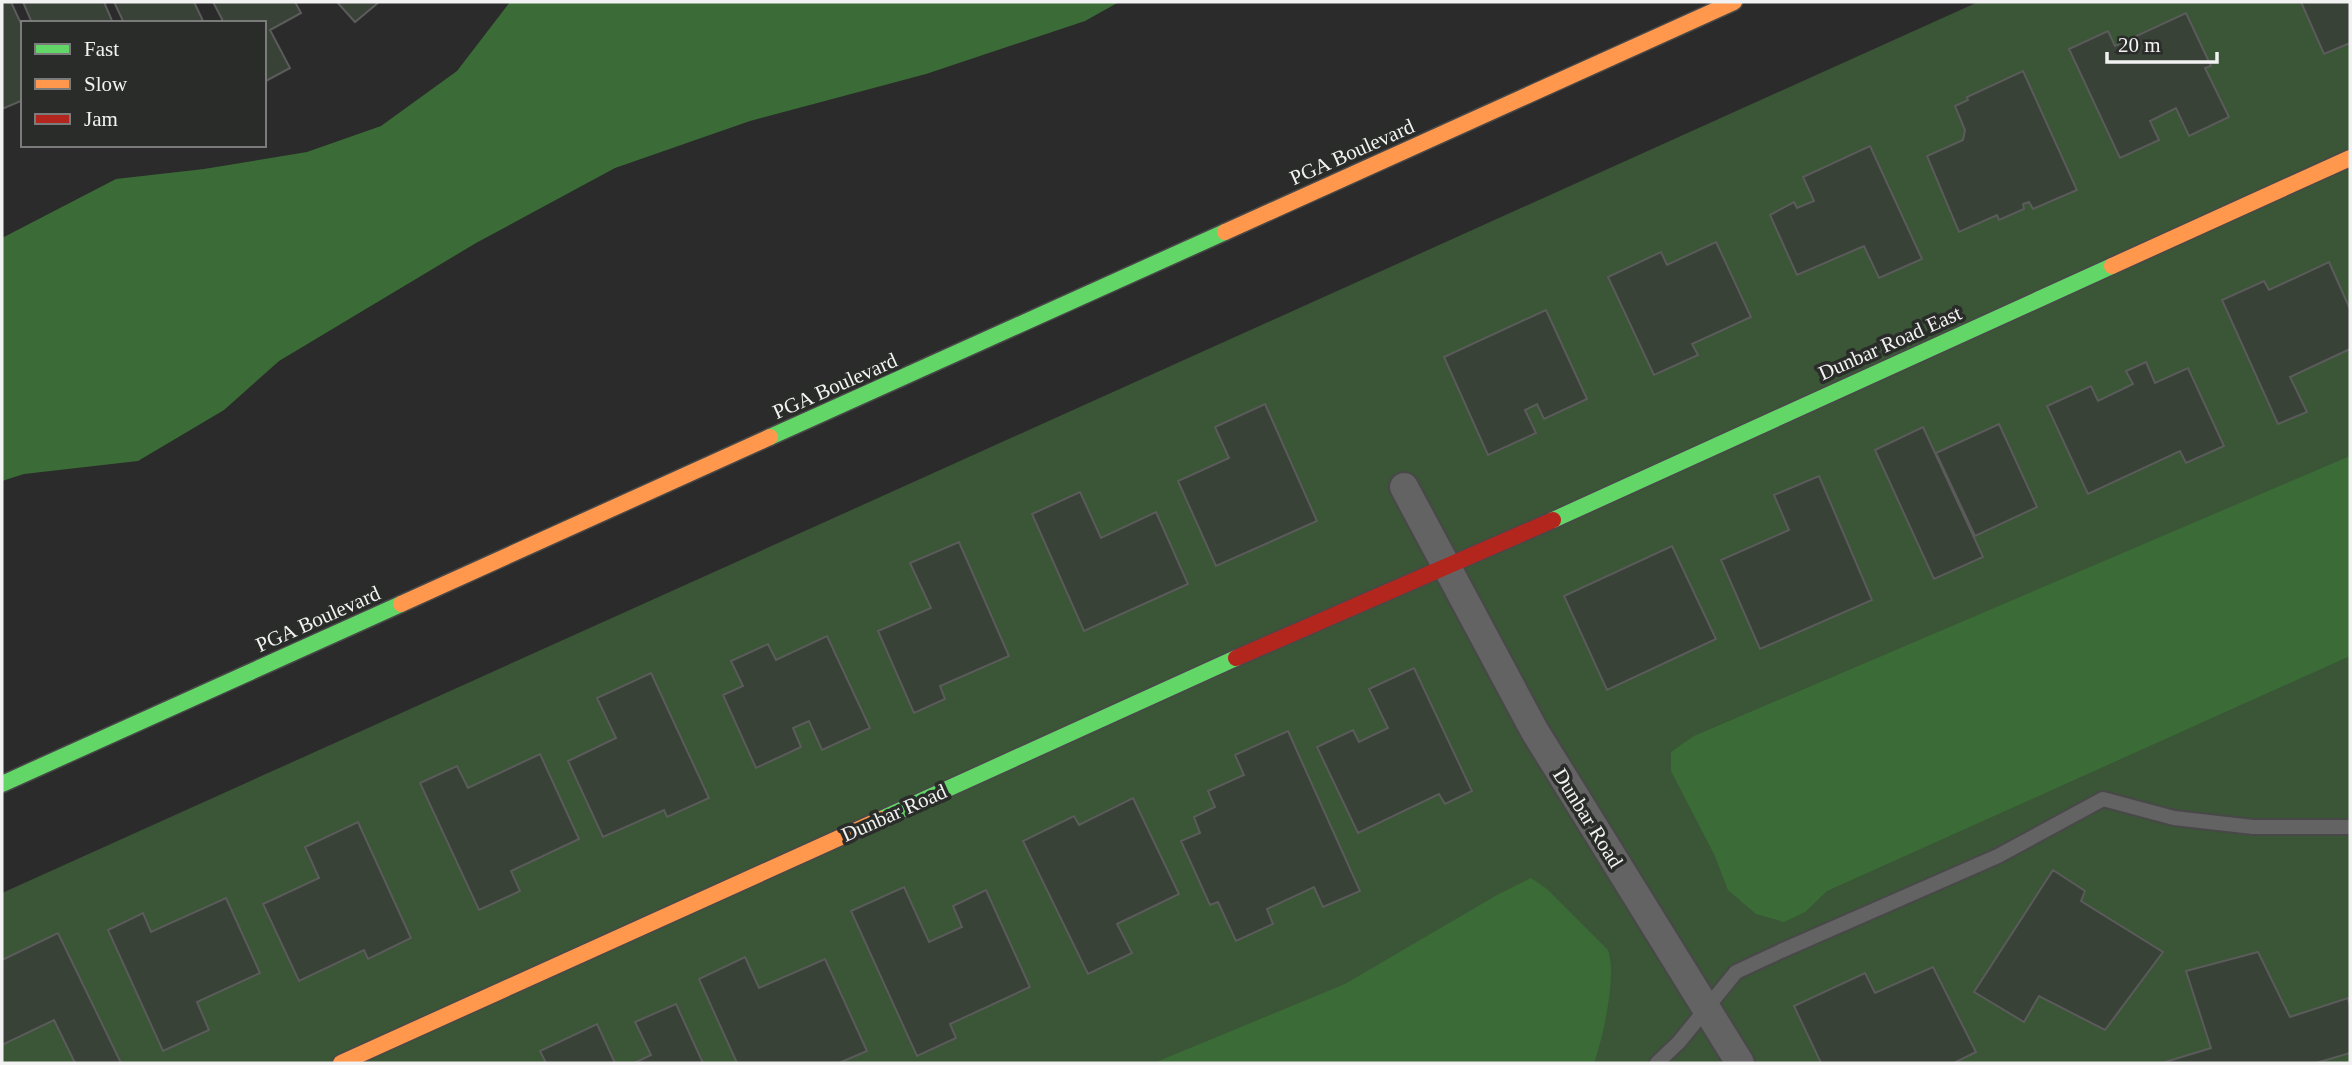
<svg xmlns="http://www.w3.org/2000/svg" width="2352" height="1065" font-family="'Times New Roman',serif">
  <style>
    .green { fill: #3a5636 }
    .water { fill: #3b6c37 }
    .building { fill: #384237; stroke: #5b5b5b; stroke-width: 2 }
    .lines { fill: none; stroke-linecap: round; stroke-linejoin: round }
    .lane-casing { stroke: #484848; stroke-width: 18 }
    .street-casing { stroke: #484848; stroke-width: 32 }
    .fast-casing { stroke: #484848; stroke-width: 19 }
    .slow-casing { stroke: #484848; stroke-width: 19 }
    .jam-casing { stroke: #484848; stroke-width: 19 }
    .lane { stroke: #636363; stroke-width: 14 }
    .street { stroke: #636363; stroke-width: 28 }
    .fast { stroke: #63d668; stroke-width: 16 }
    .slow { stroke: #ff974d; stroke-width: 16 }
    .jam { stroke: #b3261e; stroke-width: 16 }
    .labels { text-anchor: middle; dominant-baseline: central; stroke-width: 7; stroke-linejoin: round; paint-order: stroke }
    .street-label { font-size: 21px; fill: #f1f2f1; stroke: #2a2c2a }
  </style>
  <rect width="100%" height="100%" fill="#2b2b2b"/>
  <!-- green -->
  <path class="green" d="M 1978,2 L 2350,2 L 2350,1063 L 2,1063 L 2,893 Z"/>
  <!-- water -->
  <path class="water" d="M 510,2 L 1119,2 L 1085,21 L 926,74 L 750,121 L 615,168 L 476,243 L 279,361 L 224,410 L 138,461 L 24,474 L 2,481 L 2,238 L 116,179 L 204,169 L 307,152 L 381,126 L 457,71 Z
    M 2350,456 L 2350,656 L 1827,891 L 1805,912 L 1784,922 L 1756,914 L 1728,890 L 1714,854 L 1671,771 L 1671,752 L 1694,736 Z
    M 1531,878 L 1547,889 L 1608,950 C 1617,975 1603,1038 1594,1063 L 1154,1063 L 1345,984 L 1497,895 Z"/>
  <!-- building -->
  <path class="building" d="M 2,2 L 11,2 L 23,28 L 23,100 L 2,109 Z
    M 23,2 L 104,2 L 113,23 L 32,23 Z
    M 114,2 L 194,2 L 204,23 L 124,23 Z
    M 213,2 L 295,2 L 301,13 L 270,30 L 290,68 L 264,82 L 264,23 L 224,23 Z
    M 337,2 L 379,2 L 355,22 Z
    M 2301,2 L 2350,2 L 2350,43 L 2324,54 Z
    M 2186,13 L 2211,66 L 2205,68 L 2229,117 L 2189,136 L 2176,108 L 2150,121 L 2159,140 L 2120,158 L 2069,49 L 2108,31 L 2115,46 Z
    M 2023,71 L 2077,190 L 2033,209 L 2029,202 L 2023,204 L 2024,209 L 1999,220 L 1997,215 L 1959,232 L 1927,156 L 1963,140 L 1965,130 L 1955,106 L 1968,100 L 1967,97 Z
    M 1870,146 L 1922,259 L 1879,278 L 1864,246 L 1797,275 L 1770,215 L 1794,202 L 1797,208 L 1814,201 L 1803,177 Z
    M 1716,242 L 1751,317 L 1692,344 L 1698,355 L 1654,375 L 1608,277 L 1661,252 L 1667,265 Z
    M 2329,262 L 2350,309 L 2350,349 L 2290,377 L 2307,412 L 2278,424 L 2222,300 L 2264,281 L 2269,290 Z
    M 1546,310 L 1587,399 L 1544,419 L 1537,404 L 1525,410 L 1536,433 L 1488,455 L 1444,357 Z
    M 2146,362 L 2155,383 L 2188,368 L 2224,446 L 2186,463 L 2180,451 L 2088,494 L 2047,406 L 2091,386 L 2098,401 L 2133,384 L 2126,371 Z
    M 1265,404 L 1317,521 L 1216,566 L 1178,481 L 1229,458 L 1215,427 Z
    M 1999,424 L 2037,507 L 1975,536 L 1936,453 Z
    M 1923,427 L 1983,557 L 1934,579 L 1875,450 Z
    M 1819,476 L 1872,600 L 1760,649 L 1721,560 L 1789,530 L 1774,495 Z
    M 1080,492 L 1101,538 L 1156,512 L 1188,584 L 1084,631 L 1032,514 Z
    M 959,542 L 1009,656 L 940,686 L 945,699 L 914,713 L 878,631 L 931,608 L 910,563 Z
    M 1672,546 L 1716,639 L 1607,690 L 1564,596 Z
    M 827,636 L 870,728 L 822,750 L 809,721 L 793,728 L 801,747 L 756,768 L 723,695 L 743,686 L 731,661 L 768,644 L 776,660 Z
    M 1414,668 L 1472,791 L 1445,804 L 1439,794 L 1358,833 L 1317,747 L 1353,730 L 1359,742 L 1388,728 L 1369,689 Z
    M 651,673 L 709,798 L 667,817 L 664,810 L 603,837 L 568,761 L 616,738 L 597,698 Z
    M 1288,731 L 1360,891 L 1323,907 L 1314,887 L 1267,909 L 1273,924 L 1236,941 L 1218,902 L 1210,905 L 1181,841 L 1200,833 L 1194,817 L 1215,807 L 1208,791 L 1244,775 L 1235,755 Z
    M 540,754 L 579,839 L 511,871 L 520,891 L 479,910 L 420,783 L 457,766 L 468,788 Z
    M 1133,798 L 1179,894 L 1117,924 L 1132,953 L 1088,974 L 1023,841 L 1074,816 L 1079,825 Z
    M 358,822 L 411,938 L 368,959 L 364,950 L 299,981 L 263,904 L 319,878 L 305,847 Z
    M 2053,870 L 2085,891 L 2081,901 L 2163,952 L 2105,1030 L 2039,996 L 2024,1022 L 1974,992 Z
    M 904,887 L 929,942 L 962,927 L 953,906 L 986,890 L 1030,987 L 950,1024 L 956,1038 L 917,1056 L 851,911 Z
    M 226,898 L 260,973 L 197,1002 L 209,1030 L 163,1051 L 108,930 L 143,913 L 151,932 Z
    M 58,933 L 121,1063 L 75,1063 L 54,1020 L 2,1045 L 2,960 Z
    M 2258,952 L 2290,1017 L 2348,998 L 2350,1007 L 2350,1053 L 2316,1063 L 2162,1063 L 2211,1048 L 2186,971 Z
    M 745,957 L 759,988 L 825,959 L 867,1051 L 839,1063 L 737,1063 L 699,979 Z
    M 1933,967 L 1976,1052 L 1954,1063 L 1821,1063 L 1794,1006 L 1865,973 L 1875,993 Z
    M 676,1004 L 703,1063 L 634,1063 L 651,1055 L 635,1022 Z
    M 597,1024 L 615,1063 L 546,1063 L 540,1051 Z"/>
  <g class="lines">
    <defs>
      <path id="lane" d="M 1657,1063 L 1679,1042 L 1736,972 L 1781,951 L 1998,856 L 2103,799 L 2174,818 L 2253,827 L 2350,827"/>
      <path id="street" d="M 1404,487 L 1534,730 L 1740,1063"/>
      <path id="fast" d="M 770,437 L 1225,232
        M 1553,520 L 2112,266
        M 2,784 L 401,604
        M 881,819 L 1236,658"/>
      <path id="slow" d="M 1225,232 L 1734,2
        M 2112,266 L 2350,158
        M 401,604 L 770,437
        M 341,1063 L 881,819"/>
      <path id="jam" d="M 1236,658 L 1553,520"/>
    </defs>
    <!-- lane casing -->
    <use href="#lane" class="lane-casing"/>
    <!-- street casing -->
    <use href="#street" class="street-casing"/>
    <!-- fast casing -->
    <use href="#fast" class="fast-casing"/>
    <!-- slow casing -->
    <use href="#slow" class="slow-casing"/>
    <!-- jam casing -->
    <use href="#jam" class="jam-casing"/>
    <!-- lane -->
    <use href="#lane" class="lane"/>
    <!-- street -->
    <use href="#street" class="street"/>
    <!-- fast -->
    <use href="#fast" class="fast"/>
    <!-- slow -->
    <use href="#slow" class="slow"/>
    <!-- jam -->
    <use href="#jam" class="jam"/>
  </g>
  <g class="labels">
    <!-- street labels -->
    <g class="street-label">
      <text transform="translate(1352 152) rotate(-24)">PGA Boulevard</text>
      <text transform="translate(1890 343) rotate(-24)">Dunbar Road East</text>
      <text transform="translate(835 386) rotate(-24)">PGA Boulevard</text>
      <text transform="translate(318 619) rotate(-24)">PGA Boulevard</text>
      <text transform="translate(894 813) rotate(-24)">Dunbar Road</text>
      <text transform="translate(1588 818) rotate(58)">Dunbar Road</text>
    </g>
  </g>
  <!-- border -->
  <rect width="2352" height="1065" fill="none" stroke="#f1f2f1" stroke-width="7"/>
  <!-- legend -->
  <rect x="21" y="21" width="245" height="126" fill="#2a2c2a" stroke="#7a7b7a" stroke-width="2"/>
  <rect x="35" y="44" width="35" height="10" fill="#63d668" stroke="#7a7b7a" stroke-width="2"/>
  <text x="84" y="56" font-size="21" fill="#f1f2f1">Fast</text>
  <rect x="35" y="79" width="35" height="10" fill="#ff974d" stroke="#7a7b7a" stroke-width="2"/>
  <text x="84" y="91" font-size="21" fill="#f1f2f1">Slow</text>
  <rect x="35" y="114" width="35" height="10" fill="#b3261e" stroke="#7a7b7a" stroke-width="2"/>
  <text x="84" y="126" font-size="21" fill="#f1f2f1">Jam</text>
  <!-- scale -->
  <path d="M2107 52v10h110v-10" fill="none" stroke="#f1f2f1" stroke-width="3.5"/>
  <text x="2118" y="52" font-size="21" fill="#f1f2f1" stroke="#2a2c2a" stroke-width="5" paint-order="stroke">20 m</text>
</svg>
